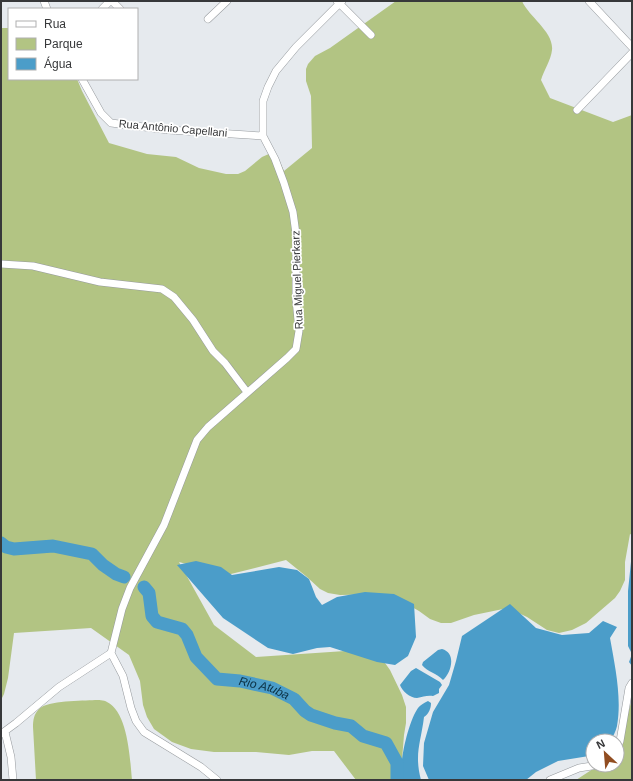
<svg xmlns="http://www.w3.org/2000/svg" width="633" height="781" font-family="Helvetica,sans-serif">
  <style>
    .green { fill: #b2c483 }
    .water { fill: #4b9dc9 }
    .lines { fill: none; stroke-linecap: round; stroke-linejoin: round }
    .river { stroke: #4b9dc9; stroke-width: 13 }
    .minor-casing { stroke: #969a9e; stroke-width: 8 }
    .minor { stroke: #fff; stroke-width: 7 }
    .labels { text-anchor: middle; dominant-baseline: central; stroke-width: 3.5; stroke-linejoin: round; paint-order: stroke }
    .street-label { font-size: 11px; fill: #37383a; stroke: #fff }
    .water-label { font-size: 12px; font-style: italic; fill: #0b3043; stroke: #fff }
  </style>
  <rect width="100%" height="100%" fill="#e6eaee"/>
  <!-- green -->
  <path class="green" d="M 396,1 L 522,1 C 529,17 554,32 552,50 C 551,60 544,70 541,80 L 550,98 L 613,122 L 632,115 L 632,535 L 630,534 L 625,562 L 625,580 L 620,591 L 615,598 L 586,623 L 572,630 L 559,633 L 547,630 L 527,617 L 508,608 L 474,615 L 451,623 L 441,623 L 430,619 L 419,611 L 389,594 L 340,595 L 328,593 L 320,589 L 307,577 L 286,560 L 227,575 L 179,562 L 214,625 L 256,657 L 360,650 L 380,656 L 390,670 L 402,695 L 406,707 L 406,723 L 404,735 L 401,772 L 406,780 L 356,780 L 334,751 L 312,751 L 289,755 L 256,752 L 214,752 L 191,749 L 172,742 L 154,729 L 147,717 L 143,705 L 140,681 L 129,655 L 91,628 L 14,633 L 8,678 L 4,694 L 1,700 L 1,28 L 9,28 L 9,79 L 77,79 L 82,91 L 109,143 L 147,154 L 176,157 L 199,168 L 226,174 L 238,174 L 245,171 L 262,157 L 271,153 L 277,156 L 284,171 L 312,148 L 311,96 L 306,81 L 306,69 L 308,64 L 315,56 L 330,48 Z
    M 632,699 L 632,780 L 576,780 L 599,765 L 617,765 L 617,746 L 625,724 Z
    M 95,700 C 98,700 104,700 107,702 C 128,712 130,759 132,780 L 36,780 L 33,727 C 33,720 34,714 39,709 C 48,700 82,701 95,700 Z"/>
  <!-- water -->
  <path class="water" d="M 632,552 L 632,666 L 629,662 L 632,654 L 628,646 L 628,591 Z
    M 196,561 L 221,567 L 232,575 L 279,567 L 297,570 L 309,579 L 316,597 L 322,605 L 337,597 L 365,592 L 394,594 L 414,604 L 416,637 L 408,656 L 395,665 L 377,662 L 330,647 L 317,648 L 293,654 L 268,648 L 223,618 L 177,565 Z
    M 510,604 L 536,628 L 562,635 L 589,633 L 603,621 L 617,627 L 610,638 C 615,666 622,698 617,726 C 616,731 613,736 611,741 L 593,741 L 593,754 L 589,756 L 558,761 L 536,772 L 526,780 L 429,780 L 423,766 L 424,743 L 433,712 L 449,685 L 456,661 L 462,636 Z
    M 442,649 C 457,653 451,673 443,680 C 437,673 427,672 422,665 L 423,662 L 438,650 Z
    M 416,668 L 440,682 L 442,685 L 439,689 L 439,693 L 433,696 C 427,695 423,697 417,698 C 410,698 402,691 400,685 L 411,671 Z
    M 428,701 L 431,703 C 431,708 429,714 424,717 C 421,742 414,754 421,780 L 403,780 C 397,767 409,720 418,708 C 420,705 424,703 428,701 Z"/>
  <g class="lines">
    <!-- river -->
    <g class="river">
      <path d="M 1,543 L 6,547 L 14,549 L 53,546 L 92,554 L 103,565 L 116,574 L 124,577"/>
      <path id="s1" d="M 144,587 L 149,593 L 152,616 L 157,622 L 182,629 L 187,635 L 196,657 L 217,679 L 240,681 L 272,688 L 294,699 L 305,711 L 311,715 L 335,723 L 351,726 L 363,736 L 386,743 L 397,763 L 397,780"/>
    </g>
    <defs>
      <path id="minor" d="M 44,1 L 47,9
        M 112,1 L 120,9
        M 337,1 L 371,35
        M 589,1 L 632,47
        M 102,9 L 110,1
        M 208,19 L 227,1
        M 82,79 L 101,113 L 111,123 L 169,130 L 263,136
        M 577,110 L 632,53
        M 1,264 L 33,266 L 100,282 L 162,289 L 174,297 L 193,320 L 213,351 L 225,363 L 247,392
        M 111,653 L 122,609 L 130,588 L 164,525 L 197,440 L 208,427 L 287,358 L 296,349 L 299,331 L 296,299 L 296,234 L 293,212 L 284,183 L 275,159 L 263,136 L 263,101 L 268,87 L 276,71 L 296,47 L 342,1
        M 111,653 L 123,676 L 131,708 L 136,721 L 144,732 L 201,767 L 217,780
        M 5,732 L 11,757 L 13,780
        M 1,734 L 16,723 L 59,687 L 111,653
        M 617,748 L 620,741 L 629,688 L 632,683
        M 550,780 L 579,768 L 598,765"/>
    </defs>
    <!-- minor casing -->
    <use href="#minor" class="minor-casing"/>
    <!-- minor -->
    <use href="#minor" class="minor"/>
  </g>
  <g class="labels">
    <!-- street labels -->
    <g class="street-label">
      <text transform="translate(173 128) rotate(5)">Rua Antônio Capellani</text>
      <text transform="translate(297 280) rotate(-92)">Rua Miguel Pierkarz</text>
    </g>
    <!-- water labels -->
    <g class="water-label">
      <text stroke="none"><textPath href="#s1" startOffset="175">Rio Atuba</textPath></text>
    </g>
  </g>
  <!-- border -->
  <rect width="633" height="781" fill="none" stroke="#37383a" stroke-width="4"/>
  <!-- legend -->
  <rect x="8" y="8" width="130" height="72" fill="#ffffff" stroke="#afafb0"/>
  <rect x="16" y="21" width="20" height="6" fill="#ffffff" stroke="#afafb0"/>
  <text x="44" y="28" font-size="12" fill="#37383a">Rua</text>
  <rect x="16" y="38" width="20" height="12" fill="#b2c483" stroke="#afafb0"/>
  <text x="44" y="48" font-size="12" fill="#37383a">Parque</text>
  <rect x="16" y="58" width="20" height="12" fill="#4b9dc9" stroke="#afafb0"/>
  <text x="44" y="68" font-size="12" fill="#37383a">Água</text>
  <!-- north arrow -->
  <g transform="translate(605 753) rotate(334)"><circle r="19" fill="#ffffff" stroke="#afafb0"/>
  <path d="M0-3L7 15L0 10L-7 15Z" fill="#914d21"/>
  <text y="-6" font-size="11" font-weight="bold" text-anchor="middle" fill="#37383a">N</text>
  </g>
</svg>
